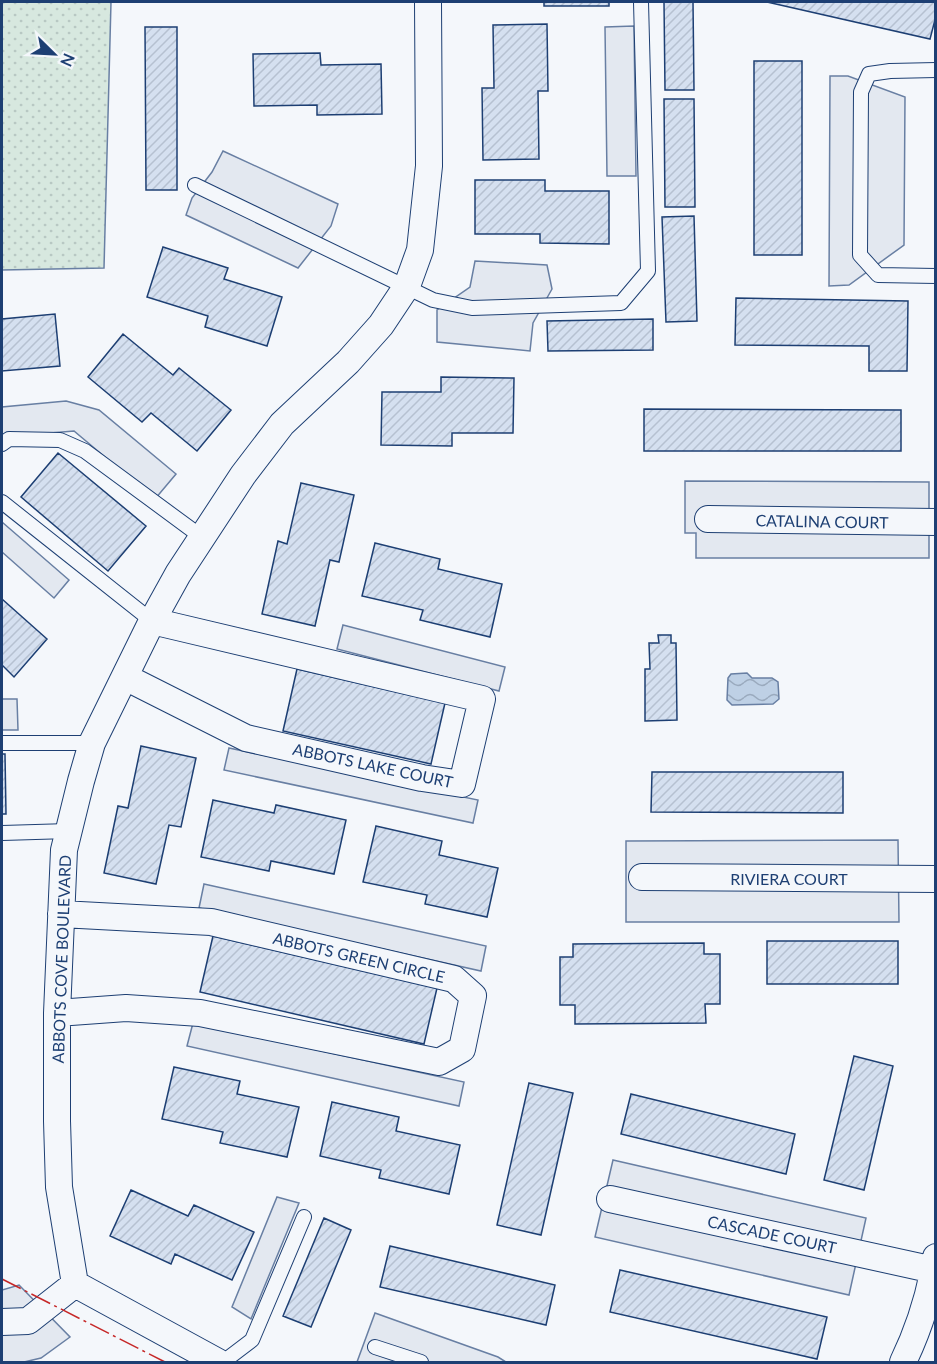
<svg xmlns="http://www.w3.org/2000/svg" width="937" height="1364" font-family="Lato,sans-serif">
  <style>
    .grass { fill: url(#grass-dots); stroke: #687fa3; stroke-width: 1.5 }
    .parking { fill: #e3e8f0; stroke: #687fa3; stroke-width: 1.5 }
    .water { fill: url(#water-waves); stroke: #687fa3; stroke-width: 1.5 }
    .building { fill: url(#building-hatch); stroke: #1d3f73; stroke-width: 1.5 }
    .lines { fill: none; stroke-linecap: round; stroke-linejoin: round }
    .service-casing { stroke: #1d3f73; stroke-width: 16 }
    .minor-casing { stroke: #1d3f73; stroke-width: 28 }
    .service { stroke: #f4f7fb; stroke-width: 14 }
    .minor { stroke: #f4f7fb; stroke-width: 26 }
    .power { stroke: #c62828; stroke-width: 1.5; stroke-dasharray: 21 4.5 3 4.5; stroke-linecap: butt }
    .labels { text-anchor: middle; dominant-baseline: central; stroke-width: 4.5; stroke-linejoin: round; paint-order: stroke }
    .street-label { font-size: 16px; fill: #1d3f73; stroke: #f4f7fb }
  </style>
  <defs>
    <pattern id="grass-dots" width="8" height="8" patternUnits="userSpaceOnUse" patternTransform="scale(1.5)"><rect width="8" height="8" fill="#d7e8df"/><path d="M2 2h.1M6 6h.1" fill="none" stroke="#b8c8c3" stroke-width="1.8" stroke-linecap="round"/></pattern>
    <pattern id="water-waves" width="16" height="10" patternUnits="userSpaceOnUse" patternTransform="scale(1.5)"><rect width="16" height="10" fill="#bed0e5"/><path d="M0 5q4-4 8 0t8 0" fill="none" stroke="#9aaabe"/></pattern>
    <pattern id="building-hatch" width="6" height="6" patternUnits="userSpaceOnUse" patternTransform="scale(1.5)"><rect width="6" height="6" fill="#d5e0f0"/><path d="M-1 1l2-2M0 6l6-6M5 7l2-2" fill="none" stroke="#b6c1d1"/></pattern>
  </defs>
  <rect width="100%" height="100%" fill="#f4f7fb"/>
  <!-- grass -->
  <path class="grass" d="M 2,2 L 111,2 L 104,268 L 2,270 Z"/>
  <!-- parking -->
  <path class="parking" d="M 634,26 L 636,176 L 607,176 L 605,27 Z
    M 830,76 L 848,76 L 905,97 L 904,245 L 849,285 L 829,286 Z
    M 223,151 L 338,204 L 331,226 L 298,268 L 186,215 L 192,198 L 212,172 Z
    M 475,261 L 547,265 L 552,289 L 533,323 L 530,351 L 437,342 L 437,310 L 470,287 Z
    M 66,401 L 99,410 L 176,474 L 155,499 L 74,431 L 2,437 L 2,407 Z
    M 685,481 L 929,482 L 929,558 L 696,558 L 696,533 L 685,533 Z
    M 2,522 L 69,580 L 54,598 L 2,552 Z
    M 343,625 L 505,667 L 499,691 L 337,649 Z
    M 2,699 L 17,699 L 18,730 L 2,730 Z
    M 229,748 L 478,800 L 473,823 L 224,770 Z
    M 898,840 L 899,922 L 626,922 L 626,841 Z
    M 204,884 L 486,946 L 481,971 L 199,908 Z
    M 193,1023 L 464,1082 L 459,1106 L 187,1046 Z
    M 613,1160 L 866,1218 L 849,1295 L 595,1237 Z
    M 277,1197 L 299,1203 L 251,1319 L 232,1307 Z
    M 19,1285 L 70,1337 L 41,1358 L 24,1362 L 2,1362 L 2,1290 Z
    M 375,1313 L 498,1357 L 506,1362 L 357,1362 Z"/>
  <!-- water -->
  <path class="water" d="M 747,673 L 752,678 L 772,678 L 778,682 L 779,699 L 773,704 L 732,705 L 727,700 L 728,678 L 731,674 Z"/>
  <!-- building -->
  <path class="building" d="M 544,2 L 609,2 L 609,6 L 544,6 Z
    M 664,2 L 693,2 L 694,90 L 665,90 Z
    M 767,2 L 936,2 L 936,16 L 930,39 Z
    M 547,24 L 548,91 L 538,91 L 539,159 L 483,160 L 482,88 L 494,88 L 493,25 Z
    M 145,27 L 177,27 L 177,190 L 146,190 Z
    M 320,53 L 321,65 L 381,64 L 382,114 L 317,115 L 317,105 L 254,106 L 253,54 Z
    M 754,61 L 802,61 L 802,255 L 754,255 Z
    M 664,99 L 694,99 L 695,207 L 665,207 Z
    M 475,180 L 545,180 L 545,191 L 609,191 L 609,244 L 540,243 L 540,234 L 475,234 Z
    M 694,216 L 697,321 L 666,322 L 662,217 Z
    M 163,247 L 228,268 L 224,279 L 282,297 L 267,346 L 205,327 L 208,316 L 147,297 Z
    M 736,298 L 908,301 L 907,371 L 869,371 L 869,346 L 735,345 Z
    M 55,314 L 60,366 L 2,371 L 2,319 Z
    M 653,319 L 653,350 L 548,351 L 547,321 Z
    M 123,334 L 173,375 L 179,368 L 231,410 L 197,451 L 151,413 L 142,422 L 88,377 Z
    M 441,377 L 514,378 L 513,433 L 452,433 L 452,446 L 381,445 L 382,392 L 441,392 Z
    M 644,409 L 901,410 L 901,451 L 644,451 Z
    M 58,453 L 146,526 L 108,571 L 21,497 Z
    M 301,483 L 354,495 L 339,562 L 330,560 L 315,626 L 262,614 L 278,541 L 287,544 Z
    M 375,543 L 440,559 L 438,569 L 502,584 L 490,637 L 420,620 L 423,610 L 362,596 Z
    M 2,599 L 47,639 L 14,677 L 2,665 Z
    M 658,635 L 671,635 L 671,643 L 676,643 L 677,720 L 645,721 L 645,669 L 650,669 L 649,643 L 659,643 Z
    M 297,669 L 445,703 L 431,764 L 283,731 Z
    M 141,746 L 196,758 L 181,827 L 169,825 L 156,884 L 104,873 L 118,806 L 128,808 Z
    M 2,754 L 5,754 L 6,814 L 2,814 Z
    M 652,772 L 843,772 L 843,813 L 651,812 Z
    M 213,800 L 274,813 L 276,805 L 346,820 L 334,874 L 271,861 L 269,871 L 201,857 Z
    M 376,826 L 442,841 L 439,855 L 498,868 L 487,917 L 425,904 L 427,895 L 363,882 Z
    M 213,936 L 437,988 L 424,1044 L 200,992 Z
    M 767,941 L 898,941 L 898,984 L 767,984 Z
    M 704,943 L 704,954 L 720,954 L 720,1004 L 705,1004 L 706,1023 L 575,1024 L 575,1005 L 560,1005 L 560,957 L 573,957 L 573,944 Z
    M 854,1056 L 893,1066 L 864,1190 L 824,1180 Z
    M 174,1067 L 240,1081 L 237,1094 L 299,1107 L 287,1157 L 220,1143 L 223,1132 L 162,1119 Z
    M 529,1083 L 573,1093 L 541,1235 L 497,1225 Z
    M 631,1094 L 795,1134 L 786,1174 L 621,1134 Z
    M 332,1102 L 399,1117 L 396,1131 L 460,1145 L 449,1194 L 379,1178 L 381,1170 L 320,1156 Z
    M 131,1190 L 188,1216 L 194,1205 L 254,1232 L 232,1280 L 175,1254 L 171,1264 L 110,1236 Z
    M 324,1218 L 351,1230 L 311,1327 L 283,1316 Z
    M 390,1246 L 555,1285 L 546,1325 L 380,1287 Z
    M 620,1270 L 827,1317 L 817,1359 L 610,1312 Z"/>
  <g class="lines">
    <defs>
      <path id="service" d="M 936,70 L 890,71 L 869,74 L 861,92 L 860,255 L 878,275 L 936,276
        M 195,185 L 433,300 L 472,308 L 621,303 L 648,271 L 641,2
        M 2,444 L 9,439 L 60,440 L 85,451 L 203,538
        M 2,502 L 152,621
        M 2,743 L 92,743
        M 2,833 L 69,831
        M 375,1347 L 421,1362
        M 223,1362 L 252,1340 L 304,1217"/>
      <path id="minor" d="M 708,519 L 936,522
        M 125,677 L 246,738 L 422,778 L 462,784 L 482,699 L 152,621
        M 642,877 L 936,879
        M 57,1013 L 126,1008 L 200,1013 L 439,1062 L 462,1049 L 473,996 L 454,979 L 211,922 L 61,914
        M 610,1199 L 934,1270
        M 75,1284 L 59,1187 L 57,1121 L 57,1013 L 64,850 L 81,781 L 92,743 L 152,621 L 178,574 L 243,475 L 282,424 L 348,362 L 381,325 L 407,286 L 420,250 L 429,166 L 428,2
        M 75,1284 L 218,1362
        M 2,1322 L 28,1321 L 75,1284
        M 903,1362 C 919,1329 930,1294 936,1257"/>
    </defs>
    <!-- service casing -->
    <use href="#service" class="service-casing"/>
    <!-- minor casing -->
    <use href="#minor" class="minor-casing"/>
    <!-- service -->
    <use href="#service" class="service"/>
    <!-- minor -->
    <use href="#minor" class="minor"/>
    <!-- power -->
    <path class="power" d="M 2,1279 L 165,1362"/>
  </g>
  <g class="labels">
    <!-- street labels -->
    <g class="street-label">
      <text transform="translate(822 521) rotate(1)">CATALINA COURT</text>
      <text transform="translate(373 765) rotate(12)">ABBOTS LAKE COURT</text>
      <text x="789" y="878">RIVIERA COURT</text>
      <text transform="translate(359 957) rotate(13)">ABBOTS GREEN CIRCLE</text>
      <text transform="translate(61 959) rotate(-88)">ABBOTS COVE BOULEVARD</text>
      <text transform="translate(772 1234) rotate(12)">CASCADE COURT</text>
    </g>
  </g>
  <!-- border -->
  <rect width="937" height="1364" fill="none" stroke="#1d3f73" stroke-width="6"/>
  <!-- north arrow -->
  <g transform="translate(54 54) rotate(114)" stroke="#f4f7fb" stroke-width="4.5" paint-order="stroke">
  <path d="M0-4.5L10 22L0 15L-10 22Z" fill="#1d3f73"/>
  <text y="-9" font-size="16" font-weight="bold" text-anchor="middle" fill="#1d3f73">N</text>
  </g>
</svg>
